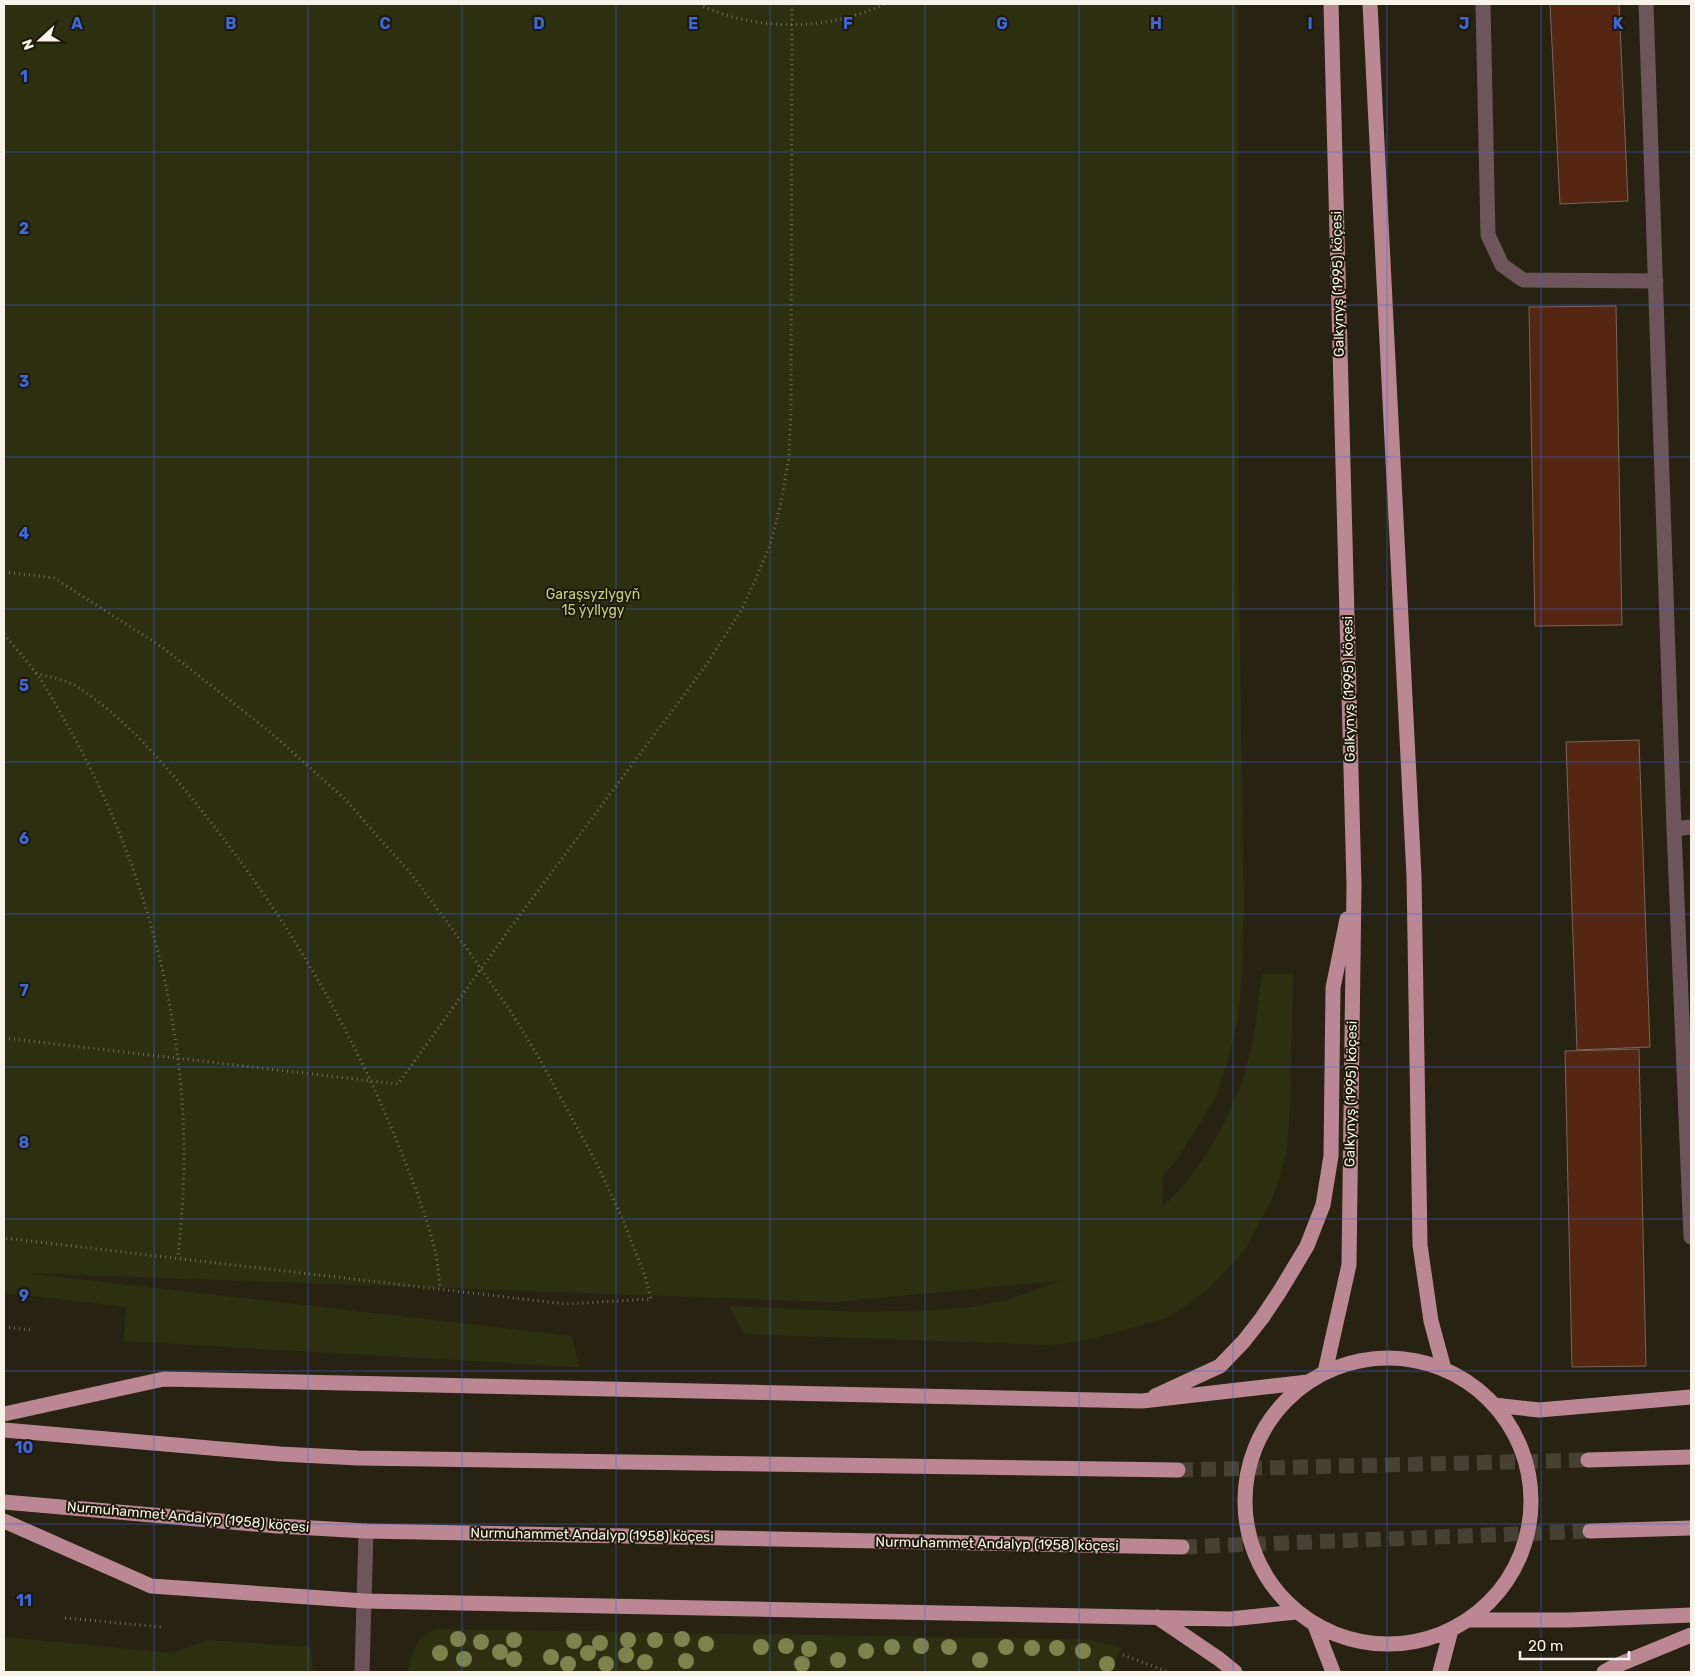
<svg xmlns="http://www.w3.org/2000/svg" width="1695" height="1676" font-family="Rubik,sans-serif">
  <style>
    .green { fill: #2c3010 }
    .building { fill: #552612; stroke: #79655e }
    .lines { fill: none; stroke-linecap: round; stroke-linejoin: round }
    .major-tunnel { stroke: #464132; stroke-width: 15; stroke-dasharray: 15 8; stroke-linecap: butt }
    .path { stroke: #757063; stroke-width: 3; stroke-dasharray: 1 4; stroke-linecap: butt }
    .minor { stroke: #6e555b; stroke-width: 15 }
    .major { stroke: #bb8793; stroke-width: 15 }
    .tree { fill: #7e824d }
    .grid { fill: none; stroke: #3e67db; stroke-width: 1; stroke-opacity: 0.55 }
    .labels { text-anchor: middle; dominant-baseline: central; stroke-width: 4; stroke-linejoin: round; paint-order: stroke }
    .street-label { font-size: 14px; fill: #f7f3e9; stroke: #1d1809 }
    .park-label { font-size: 14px; fill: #c6d17e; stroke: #1d1809 }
    .grid-label { font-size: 16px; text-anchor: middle; font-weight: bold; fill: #3e67db; stroke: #1d1809; stroke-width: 4; stroke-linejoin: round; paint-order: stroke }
  </style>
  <rect width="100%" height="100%" fill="#272212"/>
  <!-- green -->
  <path class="green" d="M 4,4 L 1238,4 L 1239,584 L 1244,907 L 1242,976 L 1238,1017 L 1229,1057 L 1216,1097 L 1178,1158 L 1163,1175 L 1162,1207 C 1199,1175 1232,1116 1246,1068 C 1255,1037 1258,1005 1262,974 L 1293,974 L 1290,1109 L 1287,1148 L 1280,1177 L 1271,1201 L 1245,1250 L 1227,1270 L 1206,1291 L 1186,1306 L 1164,1319 L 1083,1341 L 1054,1345 L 744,1334 L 729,1306 L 858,1312 L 923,1311 L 973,1307 L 1010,1299 L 1059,1281 L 835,1302 L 26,1273 L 572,1336 L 579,1367 L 123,1341 L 127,1307 L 4,1293 Z
    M 438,1629 L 1060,1639 L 1091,1640 L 1122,1648 L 1109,1672 L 408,1672 C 412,1654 417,1633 438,1629 Z
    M 4,1637 L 173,1653 L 207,1640 L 311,1647 L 313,1672 L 4,1672 Z"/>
  <!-- building -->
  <path class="building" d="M 1550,4 L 1619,4 L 1628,201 L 1560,204 Z
    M 1616,306 L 1622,625 L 1535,626 L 1529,307 Z
    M 1639,740 L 1650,1047 L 1577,1050 L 1566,742 Z
    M 1639,1049 L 1646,1366 L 1572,1367 L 1565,1051 Z"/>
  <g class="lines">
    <!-- major-tunnel -->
    <path class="major-tunnel" d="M 1178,1470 L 1588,1460
      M 1182,1547 L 1590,1531"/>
    <!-- path -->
    <path class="path" d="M 699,4 C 754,32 829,31 884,4
      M 4,572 L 54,578 L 162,647 L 270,732 L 346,800 L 379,838 L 408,870 L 470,953 L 513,1015 L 539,1058 L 597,1164 L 622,1218 L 645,1276 L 651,1299 L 565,1304 L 4,1238
      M 4,634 C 14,647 26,659 35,672 C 49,690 59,711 70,730 C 142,858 184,1010 184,1157 C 184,1190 181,1224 178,1258
      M 36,673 C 49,677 68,680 79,688 C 129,721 169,769 205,815 C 284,914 348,1022 396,1139 C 411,1177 427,1215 436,1255 C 438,1266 439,1278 440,1289
      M 4,1038 L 398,1084 L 514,923 L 707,664 L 740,612 L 754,583 L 770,545 L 780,507 L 789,457 L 791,407 L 792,4
      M 4,1327 L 31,1330
      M 65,1618 L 162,1627
      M 1123,1655 L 1169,1672"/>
    <!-- minor -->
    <path class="minor" d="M 1483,4 L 1488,235 L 1502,265 L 1523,280 L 1656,281
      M 1646,4 L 1674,829 L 1691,1237
      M 1674,829 L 1691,827
      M 362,1672 L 366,1531"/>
    <!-- major -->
    <path class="major" d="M 1370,4 L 1414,876 L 1420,1245 L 1431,1321 L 1444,1369
      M1245 1501a143 143 0 1 1 286 0a143 143 0 1 1-286 0Z
      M 1325,1372 L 1349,1265 L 1354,885 L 1331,4
      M 1155,1396 L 1220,1366 L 1244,1341 L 1262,1318 L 1280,1291 L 1307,1246 L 1323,1205 L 1331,1156 L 1333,988 L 1347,919
      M 1494,1405 L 1539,1410 L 1691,1397
      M 4,1414 L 164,1379 L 1142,1401 L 1308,1382
      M 4,1430 L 280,1454 L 358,1458 L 1178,1470
      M 1588,1460 L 1691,1457
      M 4,1502 L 277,1526 L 366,1531 L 1182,1547
      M 4,1521 L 151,1586 L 365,1601 L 1230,1619 L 1297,1612
      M 1590,1531 L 1691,1528
      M 1157,1617 L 1219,1659 L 1235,1672
      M 1469,1620 L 1569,1620 L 1691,1615
      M 1314,1623 L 1333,1672
      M 1440,1672 L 1451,1630
      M 1604,1672 L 1613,1667 L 1691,1635"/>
  </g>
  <!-- trees -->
  <g class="tree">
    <circle cx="458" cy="1639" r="8"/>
    <circle cx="682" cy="1639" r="8"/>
    <circle cx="514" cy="1640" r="8"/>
    <circle cx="628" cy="1640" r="8"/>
    <circle cx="655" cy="1640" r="8"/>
    <circle cx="574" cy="1641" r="8"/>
    <circle cx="481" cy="1642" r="8"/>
    <circle cx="600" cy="1643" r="8"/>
    <circle cx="706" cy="1644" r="8"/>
    <circle cx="786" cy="1646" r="8"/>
    <circle cx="921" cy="1646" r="8"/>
    <circle cx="761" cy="1647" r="8"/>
    <circle cx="892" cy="1647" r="8"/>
    <circle cx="949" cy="1647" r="8"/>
    <circle cx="1006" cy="1647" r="8"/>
    <circle cx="1032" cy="1648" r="8"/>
    <circle cx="1057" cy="1648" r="8"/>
    <circle cx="809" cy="1649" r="8"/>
    <circle cx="866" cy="1651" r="8"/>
    <circle cx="1083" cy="1651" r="8"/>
    <circle cx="500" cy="1652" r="8"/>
    <circle cx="440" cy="1653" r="8"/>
    <circle cx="588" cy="1653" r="8"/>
    <circle cx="626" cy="1655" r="8"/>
    <circle cx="551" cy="1657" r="8"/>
    <circle cx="464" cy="1659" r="8"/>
    <circle cx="514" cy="1659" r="8"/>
    <circle cx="838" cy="1660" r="8"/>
    <circle cx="980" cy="1660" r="8"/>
    <circle cx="686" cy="1661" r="8"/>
    <circle cx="645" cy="1662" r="8"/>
    <circle cx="568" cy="1664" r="8"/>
    <circle cx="606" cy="1664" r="8"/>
    <circle cx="802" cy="1664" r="8"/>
    <circle cx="1107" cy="1664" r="8"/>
  </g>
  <!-- grid -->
  <path class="grid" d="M 154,4 L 154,1672M 308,4 L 308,1672M 462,4 L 462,1672M 616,4 L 616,1672M 770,4 L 770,1672M 925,4 L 925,1672M 1079,4 L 1079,1672M 1233,4 L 1233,1672M 1387,4 L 1387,1672M 1541,4 L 1541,1672M 4,152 L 1691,152M 4,305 L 1691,305M 4,457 L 1691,457M 4,609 L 1691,609M 4,762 L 1691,762M 4,914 L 1691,914M 4,1067 L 1691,1067M 4,1219 L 1691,1219M 4,1371 L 1691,1371M 4,1524 L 1691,1524"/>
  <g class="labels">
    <!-- street labels -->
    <g class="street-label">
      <text transform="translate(1338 284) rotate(-91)">Galkynyş (1995) köçesi</text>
      <text transform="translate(1349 689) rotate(-91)">Galkynyş (1995) köçesi</text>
      <text transform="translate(1351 1094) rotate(-89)">Galkynyş (1995) köçesi</text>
      <text transform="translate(188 1517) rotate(5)">Nurmuhammet Andalyp (1958) köçesi</text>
      <text transform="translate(592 1535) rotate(1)">Nurmuhammet Andalyp (1958) köçesi</text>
      <text transform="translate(997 1544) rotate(1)">Nurmuhammet Andalyp (1958) köçesi</text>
    </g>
    <!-- park labels -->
    <g class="park-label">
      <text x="593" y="594">Garaşsyzlygyň<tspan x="593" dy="16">15 ýyllygy</tspan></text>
    </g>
  </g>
  <g class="grid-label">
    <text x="77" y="29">A</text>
    <text x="231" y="29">B</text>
    <text x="385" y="29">C</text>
    <text x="539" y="29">D</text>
    <text x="693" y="29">E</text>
    <text x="848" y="29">F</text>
    <text x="1002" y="29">G</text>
    <text x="1156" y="29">H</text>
    <text x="1310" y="29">I</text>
    <text x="1464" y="29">J</text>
    <text x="1618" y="29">K</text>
    <text x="24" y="82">1</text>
    <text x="24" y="234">2</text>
    <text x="24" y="387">3</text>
    <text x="24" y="539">4</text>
    <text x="24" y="691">5</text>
    <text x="24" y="844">6</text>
    <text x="24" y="996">7</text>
    <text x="24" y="1148">8</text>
    <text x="24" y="1301">9</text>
    <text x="24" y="1453">10</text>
    <text x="24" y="1606">11</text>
  </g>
  <!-- border -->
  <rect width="1695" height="1676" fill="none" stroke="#f7f3e9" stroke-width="10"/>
  <!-- north arrow -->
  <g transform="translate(40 40) rotate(249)" stroke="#1d1809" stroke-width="4" paint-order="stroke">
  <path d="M0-4L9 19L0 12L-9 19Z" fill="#f7f3e9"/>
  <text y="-8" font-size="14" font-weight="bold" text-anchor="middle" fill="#f7f3e9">N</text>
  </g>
  <!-- scale -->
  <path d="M1520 1651v8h109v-8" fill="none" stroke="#f7f3e9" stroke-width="2.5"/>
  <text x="1528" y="1651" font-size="15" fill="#f7f3e9" stroke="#1d1809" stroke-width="4" paint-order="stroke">20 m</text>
</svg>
